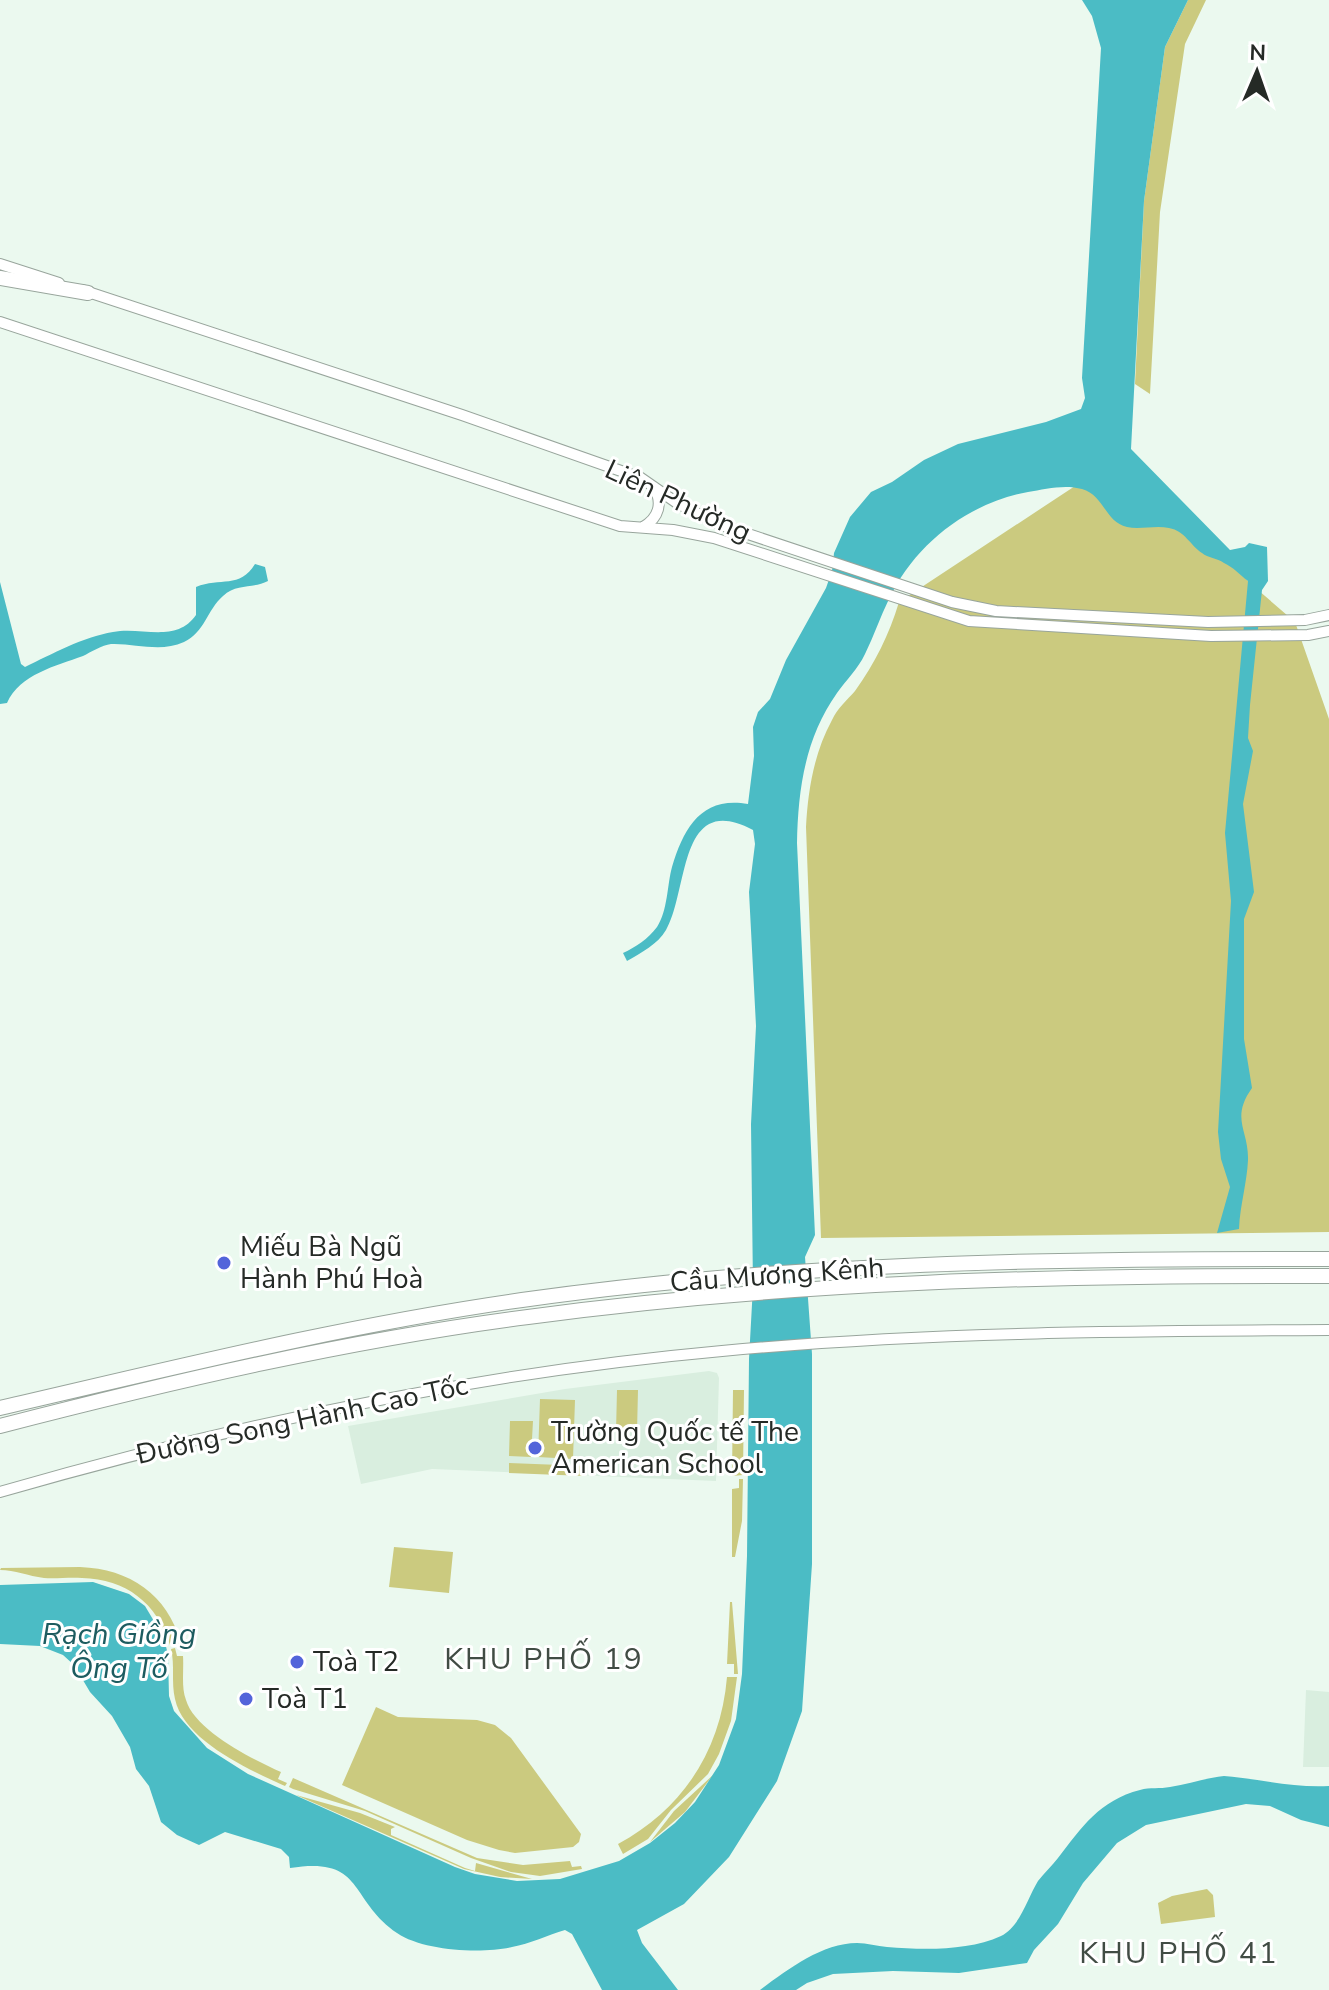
<svg xmlns="http://www.w3.org/2000/svg" width="1329" height="1990" font-family="'Nunito Sans',sans-serif">
  <style>
    .built { fill: #d9eedf }
    .green { fill: #cbca7f }
    .water { fill: #4bbcc5 }
    .lines { fill: none; stroke-linecap: round; stroke-linejoin: round }
    .secondary-casing { stroke: #98a59c; stroke-width: 12 }
    .highway-casing { stroke: #98a59c; stroke-width: 16 }
    .secondary { stroke: #fff; stroke-width: 10 }
    .highway { stroke: #fff; stroke-width: 14 }
    .poi-dot { fill: #5364da; stroke: #fff; stroke-width: 3 }
    .labels { text-anchor: middle; dominant-baseline: central; stroke-width: 6; stroke-linejoin: round; paint-order: stroke }
    .street-label { font-size: 28px; fill: #252a26; stroke: #fff }
    .poi-label { font-size: 28px; fill: #252a26; stroke: #fff; text-anchor: start }
    .water-label { font-size: 30px; font-style: italic; fill: #1d5c60; stroke: #fff }
    .neighbourhood-label { font-size: 30px; letter-spacing: 2px; fill: #414c44; stroke: #fff }
  </style>
  <rect width="100%" height="100%" fill="#ebf9ef"/>
  <!-- built -->
  <path class="built" d="M 709,1371 L 717,1373 L 719,1378 L 716,1481 L 432,1469 L 361,1484 L 348,1426 L 565,1389 Z
    M 1306,1690 L 1329,1692 L 1329,1767 L 1303,1767 Z"/>
  <!-- green -->
  <path class="green" d="M 1188,0 L 1206,0 L 1185,44 L 1160,212 L 1150,394 L 1135,384 L 1144,201 L 1165,47 Z
    M 1110,463 L 1119,463 L 1258,590 L 1295,622 L 1329,719 L 1329,1232 L 821,1238 L 806,827 C 808,790 814,753 832,720 C 837,709 847,700 855,691 C 875,663 889,635 899,602 Z
    M 617,1390 L 638,1390 L 637,1432 L 616,1432 Z
    M 733,1390 L 744,1390 L 743,1475 L 732,1476 Z
    M 540,1399 L 575,1400 L 573,1459 L 538,1457 Z
    M 510,1421 L 533,1421 L 531,1457 L 509,1456 Z
    M 509,1463 L 586,1466 L 585,1476 L 509,1473 Z
    M 739,1479 L 743,1479 L 742,1521 L 735,1557 L 732,1557 L 732,1489 L 739,1488 Z
    M 394,1547 L 453,1552 L 449,1593 L 389,1587 Z
    M 80,1567 C 130,1569 167,1594 181,1643 L 170,1645 C 157,1603 126,1579 82,1578 C 69,1577 56,1579 44,1578 C 28,1576 15,1570 0,1570 L 1,1568 Z
    M 730,1602 L 732,1602 L 738,1674 L 734,1674 L 734,1664 L 727,1664 Z
    M 175,1648 L 177,1656 L 183,1656 C 184,1670 181,1687 186,1700 C 195,1731 254,1760 281,1772 L 278,1779 L 287,1783 L 285,1786 C 250,1770 184,1741 175,1699 C 171,1682 175,1665 171,1649 Z
    M 727,1677 L 737,1677 L 731,1721 L 719,1754 L 708,1774 L 671,1810 L 648,1839 L 623,1854 L 618,1844 C 683,1809 721,1750 727,1677 Z
    M 376,1707 L 398,1717 L 477,1720 L 495,1725 L 511,1738 L 581,1834 L 579,1842 L 573,1847 L 515,1853 L 499,1850 L 467,1840 L 342,1785 Z
    M 713,1775 L 685,1812 L 650,1842 L 674,1811 Z
    M 293,1778 L 477,1858 L 523,1865 L 570,1861 L 572,1867 L 581,1866 L 582,1869 L 540,1876 L 511,1872 L 471,1858 L 365,1811 L 293,1789 L 289,1787 Z
    M 296,1795 L 360,1813 L 395,1827 L 391,1829 L 391,1835 L 465,1868 L 475,1871 L 476,1863 L 532,1879 L 500,1877 L 464,1869 Z
    M 1207,1889 L 1213,1895 L 1215,1917 L 1161,1924 L 1158,1903 L 1172,1896 Z"/>
  <!-- water -->
  <path class="water" d="M 1082,0 L 1188,0 L 1165,47 L 1144,201 L 1131,449 L 1230,550 L 1245,547 L 1249,543 L 1267,547 L 1268,581 L 1262,590 L 1250,705 L 1248,738 L 1253,751 L 1243,804 L 1254,892 L 1244,919 L 1244,1039 L 1252,1088 C 1230,1119 1249,1130 1248,1160 C 1247,1183 1240,1205 1239,1229 L 1217,1233 L 1230,1187 L 1221,1159 L 1218,1132 L 1231,901 L 1225,833 L 1248,581 C 1240,575 1233,567 1224,563 C 1217,558 1208,558 1202,553 C 1190,545 1185,531 1169,528 C 1155,525 1140,530 1127,527 C 1105,522 1104,495 1082,489 C 1065,484 1045,489 1028,492 C 968,503 915,544 889,599 C 880,617 874,636 865,654 C 858,669 846,680 837,693 C 805,738 798,790 797,843 L 815,1235 L 805,1257 L 812,1354 L 812,1564 L 802,1711 L 777,1781 L 729,1857 L 684,1904 L 637,1930 L 642,1943 L 678,1990 L 602,1990 L 572,1934 L 565,1930 C 548,1935 530,1944 512,1947 C 482,1954 423,1951 397,1933 C 348,1899 365,1856 290,1868 L 289,1857 L 281,1849 L 225,1832 L 199,1845 L 177,1835 L 161,1822 L 149,1786 L 136,1769 L 130,1747 L 112,1716 L 90,1692 L 74,1665 L 63,1655 L 40,1646 L 0,1644 L 0,1585 L 93,1582 L 129,1594 L 145,1606 L 164,1638 L 168,1655 L 169,1696 L 174,1711 L 207,1748 L 248,1774 L 455,1867 L 475,1874 L 517,1881 L 560,1879 L 619,1861 L 650,1843 L 675,1823 L 695,1802 L 719,1765 L 736,1719 L 742,1674 L 747,1556 L 749,1359 L 753,1286 L 751,1124 L 756,1026 L 749,892 L 755,844 L 753,830 C 678,790 689,890 666,930 C 658,944 641,953 627,961 L 623,953 C 636,947 648,939 657,927 C 668,910 667,885 672,867 C 684,827 702,796 748,804 L 754,756 L 753,727 L 758,712 L 770,699 L 786,660 L 826,588 L 832,571 L 834,553 L 850,517 L 871,492 L 892,482 L 924,460 L 958,444 L 1046,422 L 1081,409 L 1085,398 L 1082,378 L 1101,48 L 1092,16 Z
    M 255,564 L 265,567 L 268,581 C 253,589 237,583 223,596 C 207,610 205,632 184,642 C 160,653 135,643 111,644 C 102,645 91,652 83,656 C 56,666 20,674 7,703 L 0,704 L 0,582 L 21,664 L 25,667 C 52,654 83,637 113,632 C 141,626 176,644 196,615 L 196,587 C 220,577 240,589 255,564 Z
    M 1224,1776 C 1260,1779 1293,1788 1329,1786 L 1329,1827 L 1301,1820 L 1270,1806 L 1246,1804 L 1146,1825 L 1117,1843 L 1083,1883 L 1058,1924 L 1034,1950 L 1027,1963 L 959,1973 L 893,1971 L 833,1974 L 807,1983 L 796,1990 L 760,1990 C 787,1970 822,1943 857,1943 C 867,1943 877,1946 887,1947 C 924,1950 968,1951 1001,1936 C 1020,1927 1028,1897 1038,1881 C 1044,1873 1052,1866 1058,1858 C 1081,1828 1100,1800 1140,1790 C 1150,1787 1160,1789 1170,1787 C 1189,1784 1205,1778 1224,1776 Z"/>
  <g class="lines">
    <defs>
      <path id="secondary" d="M 0,264 L 59,283
        M 82,290 L 462,415 L 641,478 L 677,503 L 718,524 L 952,602 L 996,611 L 1208,622 L 1305,620 L 1329,615
        M 0,322 L 620,526 L 673,530 L 714,538 L 969,621 L 1211,636 L 1308,635 L 1329,631
        M 643,527 C 659,518 663,503 654,487
        M 0,1492 C 236,1424 477,1373 722,1351 C 924,1332 1126,1331 1329,1330"/>
      <path id="highway" d="M 0,278 L 88,293
        M 0,1408 C 173,1368 345,1325 522,1300 C 790,1262 1059,1258 1329,1259
        M 0,1426 C 174,1381 350,1340 528,1317 C 794,1281 1061,1275 1329,1276"/>
    </defs>
    <!-- secondary casing -->
    <use href="#secondary" class="secondary-casing"/>
    <!-- highway casing -->
    <use href="#highway" class="highway-casing"/>
    <!-- secondary -->
    <use href="#secondary" class="secondary"/>
    <!-- highway -->
    <use href="#highway" class="highway"/>
  </g>
  <!-- markers -->
  <g class="poi-dot">
    <circle cx="224" cy="1263" r="8"/>
    <circle cx="535" cy="1448" r="8"/>
    <circle cx="297" cy="1662" r="8"/>
    <circle cx="246" cy="1699" r="8"/>
  </g>
  <g class="labels">
    <!-- street labels -->
    <g class="street-label">
      <text transform="translate(678 501) rotate(25)">Liên Phường</text>
      <text transform="translate(777 1275) rotate(-4)">Cầu Mương Kênh</text>
      <text transform="translate(302 1420) rotate(-12)">Đường Song Hành Cao Tốc</text>
    </g>
    <!-- poi labels -->
    <g class="poi-label">
      <text x="240" y="1247">Miếu Bà Ngũ<tspan x="240" dy="32">Hành Phú Hoà</tspan></text>
      <text x="551" y="1432">Trường Quốc tế The<tspan x="551" dy="32">American School</tspan></text>
      <text x="313" y="1662">Toà T2</text>
      <text x="262" y="1699">Toà T1</text>
    </g>
    <!-- water labels -->
    <g class="water-label">
      <text x="119" y="1634">Rạch Giồng<tspan x="119" dy="34">Ông Tố</tspan></text>
    </g>
    <!-- neighbourhood labels -->
    <g class="neighbourhood-label">
      <text x="544" y="1659">KHU PHỐ 19</text>
      <text x="1179" y="1953">KHU PHỐ 41</text>
    </g>
  </g>
  <!-- north arrow -->
  <g transform="translate(1257 72) rotate(2)" stroke="#ffffff" stroke-width="6" paint-order="stroke">
  <path d="M0-6L14 30L0 20L-14 30Z" fill="#252a26"/>
  <text y="-12" font-size="22" font-weight="bold" text-anchor="middle" fill="#252a26">N</text>
  </g>
</svg>
